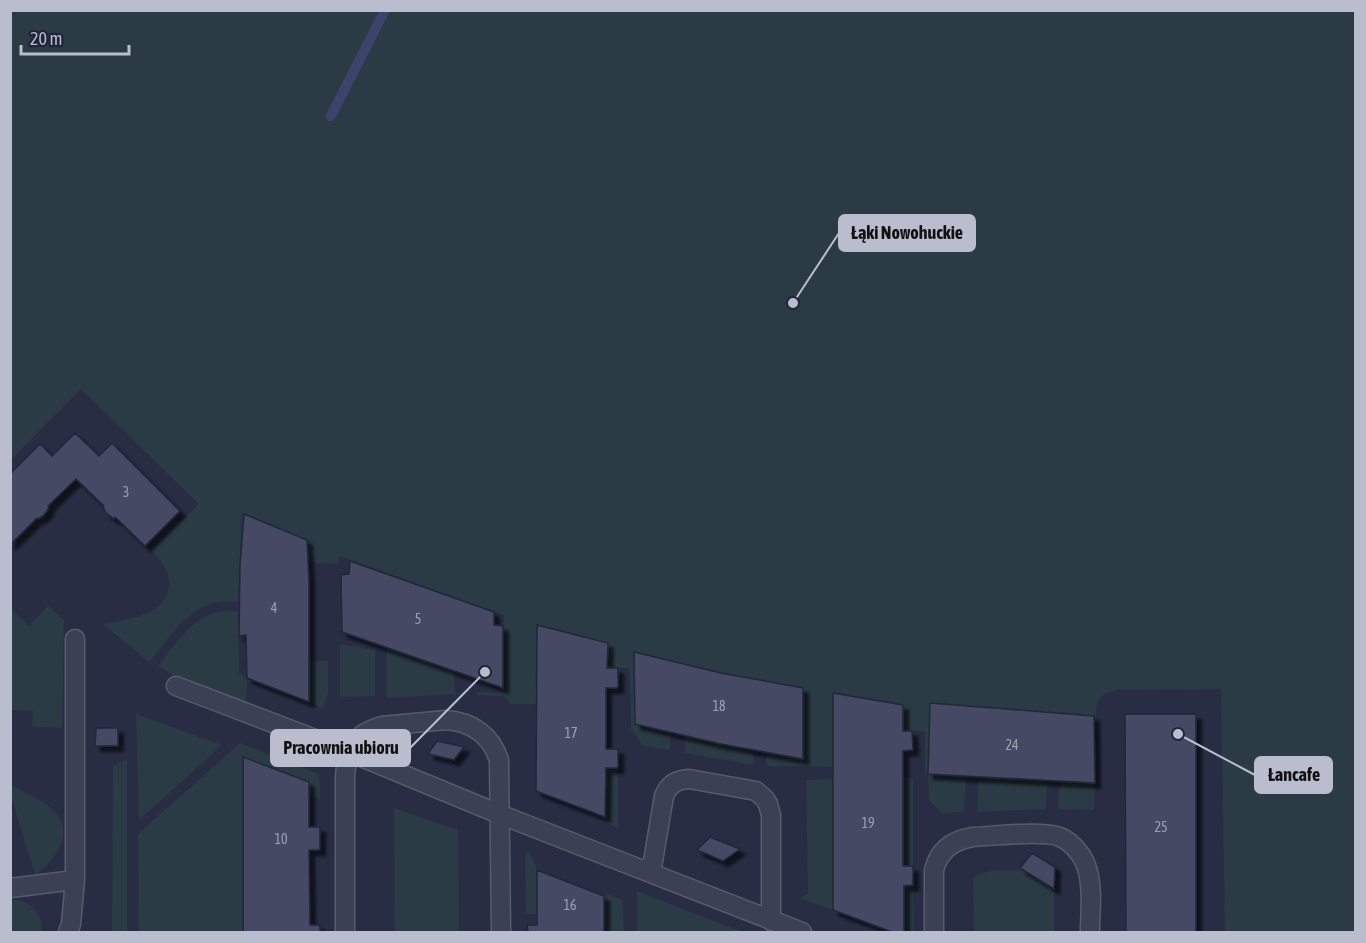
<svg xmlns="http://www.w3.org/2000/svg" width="1366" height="943" font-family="'Asap Condensed',sans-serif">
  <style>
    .green { fill: #2a3b45 }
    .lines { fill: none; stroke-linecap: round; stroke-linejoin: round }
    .stream { stroke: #3c446b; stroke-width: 10 }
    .building { fill: #444a64; stroke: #23273b; stroke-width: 1.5; filter: url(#shadow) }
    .minor-casing { stroke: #585b6e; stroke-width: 21 }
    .minor { stroke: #3c4054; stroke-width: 18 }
    .labels { text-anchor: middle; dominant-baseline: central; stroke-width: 4.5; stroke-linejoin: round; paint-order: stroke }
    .number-label { font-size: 14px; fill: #9ca0b3 }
    .leader { fill: none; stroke: #babdcd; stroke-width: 2 }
    .callout-dot { fill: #babdcd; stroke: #212539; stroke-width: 2 }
    .callout { fill: #babdcd; stroke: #babdcd; stroke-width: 2 }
    .callout-label { font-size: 18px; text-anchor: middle; font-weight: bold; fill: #111 }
  </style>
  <defs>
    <filter id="shadow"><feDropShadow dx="5.5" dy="5.5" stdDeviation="1.5" flood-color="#0009"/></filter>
  </defs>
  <rect width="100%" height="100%" fill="#282d44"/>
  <!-- green -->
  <path class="green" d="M 11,11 L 1355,11 L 1355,932 L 1225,932 L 1221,689 L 1118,690 C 1102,693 1096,698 1096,716 L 930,703 L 929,774 L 966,776 L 964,812 L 942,813 L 929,800 L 928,775 L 925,774 L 925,731 L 903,731 L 902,705 L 833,767 L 766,766 L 766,752 L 803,759 L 803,688 L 721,673 L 635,652 L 670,732 L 670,750 L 643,746 L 631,729 L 630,668 L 607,668 L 607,643 L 537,625 L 537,704 L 511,704 L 504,696 L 477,695 L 477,692 L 505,693 L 504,615 L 339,556 L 338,564 L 317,563 L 308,561 L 307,540 L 242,513 L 238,601 C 230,602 222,601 214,603 C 188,608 166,642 149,662 L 103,624 C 127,619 169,616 169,583 C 169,570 161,561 152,551 L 199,504 L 81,389 L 11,460 Z
    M 48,606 L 64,620 L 62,728 L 32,727 L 33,711 L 11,710 L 11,609 L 29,626 Z
    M 238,611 L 239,673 L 247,678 L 246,702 L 179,679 L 158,666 C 174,646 192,617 219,612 C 225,611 232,611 238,611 Z
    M 340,644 L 375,650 L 375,696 L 340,697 Z
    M 387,647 L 454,671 L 455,694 L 387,698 Z
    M 309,661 L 328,661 L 328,692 L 323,709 L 309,702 Z
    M 136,714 L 222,745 L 139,820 Z
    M 685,735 L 753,750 L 754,765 L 685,753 Z
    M 240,743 L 319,774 L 320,797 L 309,797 L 309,782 L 243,757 L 243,932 L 139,932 L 138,834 Z
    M 127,760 L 127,932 L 112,932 L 113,765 Z
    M 606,768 L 618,768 L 618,828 L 606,823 Z
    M 979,777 L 1047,781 L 1046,809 L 977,812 Z
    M 903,778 L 913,778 L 913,866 L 903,866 Z
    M 833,779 L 833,910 L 799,898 L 808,894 L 806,780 Z
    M 1060,781 L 1095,783 L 1094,810 L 1058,809 Z
    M 11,785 C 24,793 44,800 55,812 C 75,834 54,862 35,875 L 11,796 Z
    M 394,808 L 458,830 L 459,932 L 395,932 Z
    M 530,852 L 537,870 L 537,914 L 526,914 L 525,853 Z
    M 1024,870 L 1054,889 L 1054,932 L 974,932 L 973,879 C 983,868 1009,871 1024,870 Z
    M 913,885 L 914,932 L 904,932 L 904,886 Z
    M 637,891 L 642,893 L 742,932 L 637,932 Z
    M 609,895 L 623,900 L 624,932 L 604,932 L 604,896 Z
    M 11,900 C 30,898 43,914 42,932 L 11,932 Z"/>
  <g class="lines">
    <!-- stream -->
    <path class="stream" d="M 331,116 L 385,10"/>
  </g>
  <!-- building -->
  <path class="building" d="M 75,433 L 99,456 L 112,443 L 180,511 L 145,546 L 115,517 L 114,519 L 106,513 L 103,507 L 104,506 L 76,479 L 48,506 L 49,507 L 47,511 L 43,516 L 38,519 L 37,518 L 10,545 L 10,474 L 40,444 L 52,456 Z
    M 244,514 L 307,540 L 309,581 L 309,702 L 247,678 L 246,635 L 239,636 L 240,566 Z
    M 350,561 L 494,612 L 494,625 L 503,626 L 503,688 L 342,632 L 341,575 L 349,574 Z
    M 537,625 L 608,643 L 607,668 L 618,668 L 618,688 L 606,688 L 606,749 L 618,749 L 618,768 L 606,768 L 605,817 L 536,791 Z
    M 634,652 L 721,673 L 803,688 L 803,759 L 721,744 L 635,724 Z
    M 833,693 L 903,705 L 903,731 L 912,731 L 913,750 L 903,751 L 903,866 L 913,866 L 913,885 L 904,886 L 904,932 L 892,932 L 833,910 Z
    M 930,703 L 1094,716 L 1095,783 L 928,774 Z
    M 1125,714 L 1196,714 L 1196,932 L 1126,932 Z
    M 96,728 L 118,728 L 118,746 L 95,746 Z
    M 437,741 L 464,747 L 454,760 L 428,754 Z
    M 243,757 L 309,782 L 309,827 L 320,827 L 320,850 L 309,850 L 310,925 L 320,925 L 320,932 L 243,932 Z
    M 710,837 L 740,849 L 723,861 L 697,850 Z
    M 1032,853 L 1055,867 L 1054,889 L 1020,868 Z
    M 537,870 L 604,896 L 604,932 L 528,932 L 527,925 L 537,925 Z"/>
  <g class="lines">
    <defs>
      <path id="minor" d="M 176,686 L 349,752 L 499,814 L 802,932
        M 651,873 L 664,796 C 669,784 676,780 689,779 L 756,791 L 765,799 L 768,804 L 771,815 L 771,921
        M 10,888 L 75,880
        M 68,932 L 71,924 L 75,880 L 75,639
        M 345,932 L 345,777 C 347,749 353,734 382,726 L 446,720 C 472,722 491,735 499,760 L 501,932
        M 934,932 L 934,870 C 939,850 953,840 973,837 C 994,836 1042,830 1060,837 C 1074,843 1085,858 1088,872 C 1093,891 1090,913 1090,932"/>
    </defs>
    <!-- minor casing -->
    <use href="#minor" class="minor-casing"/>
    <!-- minor -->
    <use href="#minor" class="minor"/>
  </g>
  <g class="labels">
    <!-- number labels -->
    <g class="number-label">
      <text x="126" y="492">3</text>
      <text x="274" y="608">4</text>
      <text x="418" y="619">5</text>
      <text x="719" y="706">18</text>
      <text x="571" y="733">17</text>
      <text x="1012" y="745">24</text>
      <text x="868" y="823">19</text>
      <text x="1161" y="827">25</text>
      <text x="281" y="839">10</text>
      <text x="570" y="905">16</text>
    </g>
  </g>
  <!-- callouts -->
  <path class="leader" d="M793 303L839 233M485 672L410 748M1178 734L1255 775"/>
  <g class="callout-dot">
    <circle cx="793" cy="303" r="6"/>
    <circle cx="485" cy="672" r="6"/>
    <circle cx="1178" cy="734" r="6"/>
  </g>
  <g class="callout">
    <rect x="839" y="215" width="136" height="36" rx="6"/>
    <rect x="271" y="730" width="139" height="36" rx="6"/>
    <rect x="1255" y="757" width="77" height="36" rx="6"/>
  </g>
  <g class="callout-label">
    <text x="907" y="239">Łąki Nowohuckie</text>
    <text x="341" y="754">Pracownia ubioru</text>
    <text x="1294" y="781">Łancafe</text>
  </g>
  <!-- border -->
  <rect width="1366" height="943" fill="none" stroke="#babdcd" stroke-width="24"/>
  <!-- scale -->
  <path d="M21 45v9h108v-9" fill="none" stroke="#babdcd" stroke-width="3"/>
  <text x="30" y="45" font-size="18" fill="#babdcd" stroke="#212539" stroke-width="4.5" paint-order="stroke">20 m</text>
</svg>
